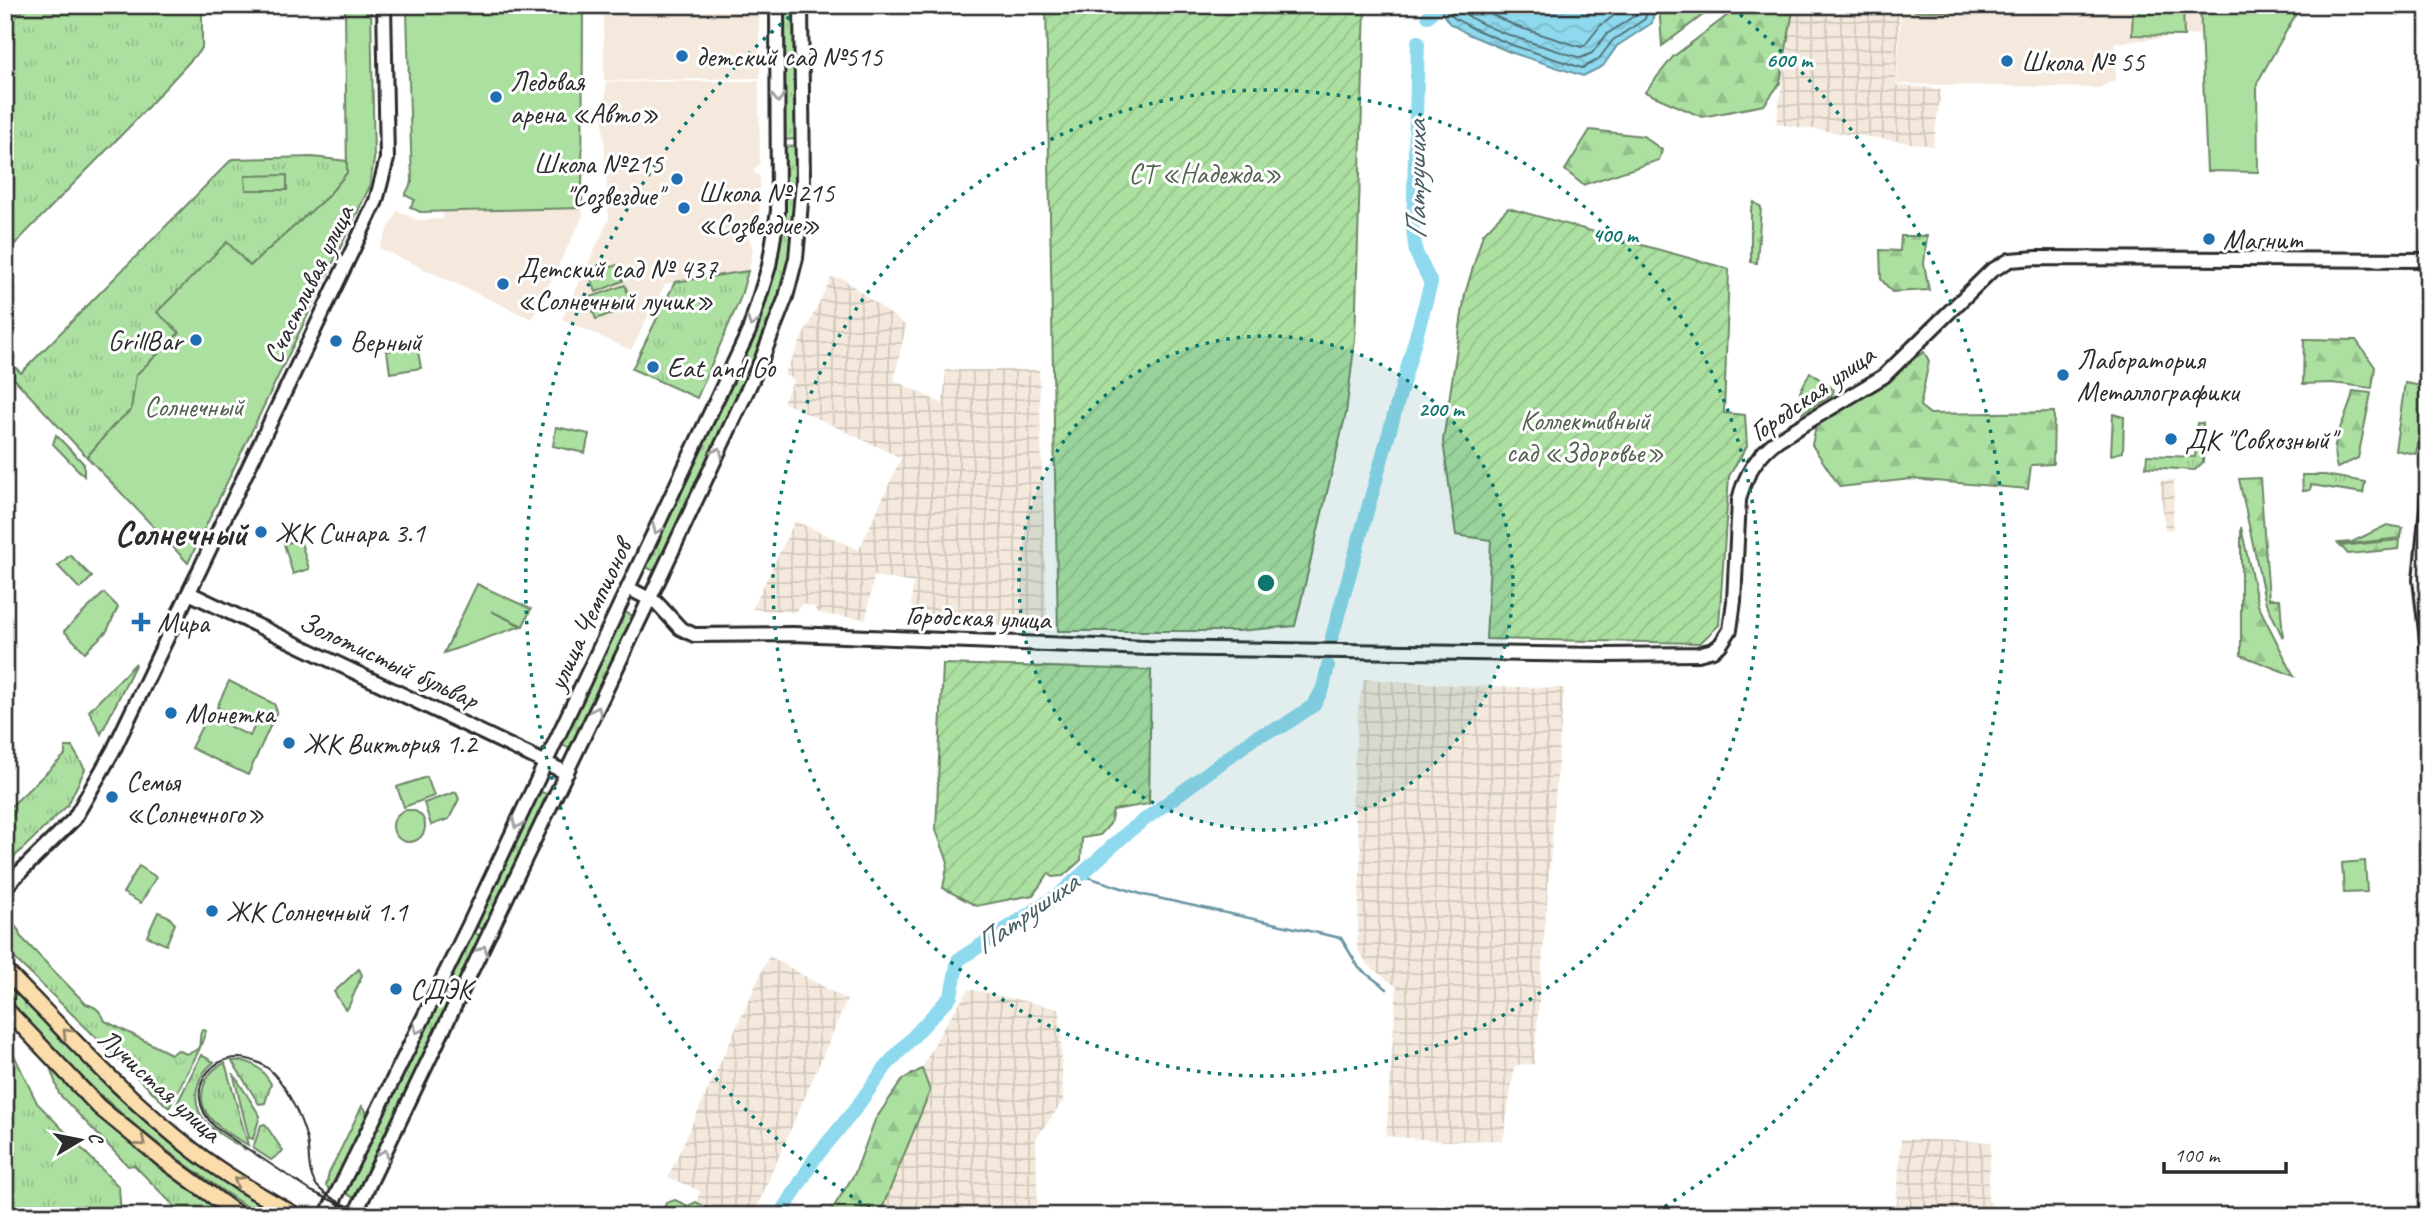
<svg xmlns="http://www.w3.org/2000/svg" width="2433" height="1221" font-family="Caveat,sans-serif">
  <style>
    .built { fill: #f4e9dc }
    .industrial { fill: url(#industrial-grid) }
    .grass { fill: url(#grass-tufts); stroke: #6c8666; stroke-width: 2 }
    .forest { fill: url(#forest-firs); stroke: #6c8666; stroke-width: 2 }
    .park { fill: #ace0a1; stroke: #6c8666; stroke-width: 2 }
    .garden { fill: url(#garden-furrows); stroke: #6c8666; stroke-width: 2 }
    .water { fill: url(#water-waves); stroke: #6693a0; stroke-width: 2 }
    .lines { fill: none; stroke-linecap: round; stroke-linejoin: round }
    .shore { stroke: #537179; stroke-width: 2 }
    .stream { stroke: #6693a0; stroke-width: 2.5 }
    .river { stroke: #8ed9ee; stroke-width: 14 }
    .secondary-casing { stroke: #2b2b2b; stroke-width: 18 }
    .primary-casing { stroke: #2b2b2b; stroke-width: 19 }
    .secondary { stroke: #fff; stroke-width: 12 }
    .primary { stroke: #fbddab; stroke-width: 14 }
    .tram { stroke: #2b2b2b; stroke-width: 2 }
    .oneway { stroke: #a0a0a0 }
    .oneway2 { stroke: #93846b }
    .ring { fill: none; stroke: #0f766e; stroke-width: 3.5; stroke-dasharray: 3.5 7 }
    .poi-dot { fill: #1f6fb2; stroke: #fff; stroke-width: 2.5 }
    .labels { text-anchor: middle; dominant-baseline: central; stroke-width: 6; stroke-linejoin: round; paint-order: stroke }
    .poi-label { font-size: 28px; fill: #2b2b2b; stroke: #fff; text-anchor: start }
    .park-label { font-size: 28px; fill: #52614e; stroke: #fff }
    .street-label { font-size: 28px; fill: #2b2b2b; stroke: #fff }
    .water-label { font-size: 30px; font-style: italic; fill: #495f66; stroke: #fff }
    .district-label { font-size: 35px; font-weight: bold; fill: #2b2b2b; stroke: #fff }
    .centre { fill: #0f766e; stroke: #fff; stroke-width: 3.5 }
    .ring-label { font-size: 21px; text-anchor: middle; font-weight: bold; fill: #0f766e; stroke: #fff; stroke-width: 6; stroke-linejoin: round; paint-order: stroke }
  </style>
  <defs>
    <pattern id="industrial-grid" width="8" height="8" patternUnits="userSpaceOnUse" patternTransform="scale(1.75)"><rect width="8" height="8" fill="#f4e9dc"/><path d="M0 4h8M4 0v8" fill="none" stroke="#d1c8bd"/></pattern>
    <pattern id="grass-tufts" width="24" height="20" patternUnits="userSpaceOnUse" patternTransform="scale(1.75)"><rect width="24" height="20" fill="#ace0a1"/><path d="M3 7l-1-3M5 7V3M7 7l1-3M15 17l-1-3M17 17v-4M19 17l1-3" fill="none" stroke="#94c08b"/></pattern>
    <pattern id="forest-firs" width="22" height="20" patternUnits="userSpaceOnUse" patternTransform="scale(1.75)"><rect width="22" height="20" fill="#ace0a1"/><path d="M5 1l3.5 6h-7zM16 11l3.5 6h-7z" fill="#94c08b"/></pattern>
    <pattern id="garden-furrows" width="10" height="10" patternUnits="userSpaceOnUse" patternTransform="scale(1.75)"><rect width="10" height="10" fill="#ace0a1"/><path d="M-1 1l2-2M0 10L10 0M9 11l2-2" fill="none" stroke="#94c08b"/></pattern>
    <pattern id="water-waves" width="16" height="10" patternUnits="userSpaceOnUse" patternTransform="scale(1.75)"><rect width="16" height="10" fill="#8ed9ee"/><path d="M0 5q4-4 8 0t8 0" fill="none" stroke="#7bbacc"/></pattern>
  </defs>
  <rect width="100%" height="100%" fill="#fff"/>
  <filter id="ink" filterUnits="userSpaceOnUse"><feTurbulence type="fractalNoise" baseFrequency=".0143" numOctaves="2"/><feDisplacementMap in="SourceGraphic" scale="14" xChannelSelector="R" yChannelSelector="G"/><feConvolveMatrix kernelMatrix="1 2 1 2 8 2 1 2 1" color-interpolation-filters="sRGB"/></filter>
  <g filter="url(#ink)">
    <!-- built -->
    <path class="built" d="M 759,5 L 760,78 L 604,81 L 603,7 Z
      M 1901,5 L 2200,5 L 2200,34 L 2114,43 L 2116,79 L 2100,88 L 1897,84 Z
      M 759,81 L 760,163 L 753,171 L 760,177 L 759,226 L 749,235 L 753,251 L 748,271 L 665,284 L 631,350 L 562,319 L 609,219 L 602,104 L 606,100 L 606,82 Z
      M 582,208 L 583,216 L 532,319 L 379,248 L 397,211 L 417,220 L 444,219 L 443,212 Z"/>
    <!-- industrial -->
    <path class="industrial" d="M 1800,5 L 1900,5 L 1896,85 L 1941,89 L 1933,146 L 1776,124 L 1794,8 Z
      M 831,278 L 842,278 L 906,326 L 894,380 L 943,404 L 946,370 L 1039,370 L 1047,628 L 919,622 L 911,604 L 913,583 L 874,576 L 866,619 L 828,615 L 816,612 L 815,607 L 802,604 L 795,612 L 752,609 L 795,521 L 859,550 L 901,458 L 783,402 L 794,380 L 784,375 Z
      M 2174,480 L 2173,529 L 2165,530 L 2160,481 Z
      M 1364,679 L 1469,686 L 1564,688 L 1534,1064 L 1515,1065 L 1503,1140 L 1445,1141 L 1386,1136 L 1397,987 L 1369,966 L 1357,949 L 1361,850 L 1352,800 L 1358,711 Z
      M 769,956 L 847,1000 L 753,1216 L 723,1216 L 696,1202 L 700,1191 L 668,1177 Z
      M 969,989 L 1060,1009 L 1063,1101 L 1036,1139 L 1038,1216 L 844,1216 L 943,1028 Z
      M 1901,1139 L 1991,1142 L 1988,1200 L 1991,1203 L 1990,1216 L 1896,1216 Z"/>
    <!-- grass -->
    <path class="grass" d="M 28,5 L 202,5 L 202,48 L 133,123 L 5,254 L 5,28 Z
      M 781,5 L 794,5 L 795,139 L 784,140 Z
      M 795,146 L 796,204 L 792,250 L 784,289 L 765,340 L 658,573 L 646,567 L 754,335 L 770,290 L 778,256 L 784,203 L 783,147 Z
      M 312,157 L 347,161 L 348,172 L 328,196 L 250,266 L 227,243 L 158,313 L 180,332 L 136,375 L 131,410 L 113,426 L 87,457 L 5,369 L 5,357 L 21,373 L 232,159 Z
      M 748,271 L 740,299 L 697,398 L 632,369 L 675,282 Z
      M 2405,383 L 2428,387 L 2416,454 L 2395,450 Z
      M 2113,414 L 2124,417 L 2123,452 L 2111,455 Z
      M 2197,423 L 2203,423 L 2203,462 L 2195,470 L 2146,467 L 2147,455 L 2195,457 Z
      M 56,435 L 84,464 L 84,476 L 53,444 Z
      M 2302,475 L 2325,475 L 2365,482 L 2363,493 L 2311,485 L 2310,490 L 2303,491 Z
      M 2387,525 L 2403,528 L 2400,538 L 2340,545 L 2338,543 L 2352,542 Z
      M 624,612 L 636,617 L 573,750 L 560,744 Z
      M 136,663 L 101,734 L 89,711 Z
      M 65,747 L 72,747 L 85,769 L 68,805 L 5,866 L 5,812 L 65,755 Z
      M 539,791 L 551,796 L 487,932 L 476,926 Z
      M 5,913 L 19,931 L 20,936 L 86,1004 C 96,1006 102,1013 105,1021 L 171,1054 L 178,1050 L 186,1054 C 207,1048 196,1043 202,1029 L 206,1031 L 199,1050 L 169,1108 L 9,953 L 5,948 Z
      M 473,932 L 484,938 L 355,1199 L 346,1193 Z
      M 5,982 L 121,1099 L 149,1122 L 201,1164 L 250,1197 L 286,1216 L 262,1216 L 253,1211 C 201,1177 150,1140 104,1098 C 70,1067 38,1032 5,999 Z
      M 5,1044 L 13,1053 L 37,1103 L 119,1187 L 121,1216 L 5,1216 Z
      M 201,1055 L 214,1062 C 194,1078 189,1106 209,1125 C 219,1135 234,1142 246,1150 L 176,1106 Z
      M 48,1060 L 155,1165 L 226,1216 L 184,1216 L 134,1165 L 128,1166 L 59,1094 Z
      M 232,1061 C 251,1059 262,1068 271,1084 L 265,1103 L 259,1104 Z
      M 225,1063 L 248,1145 C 236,1138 220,1130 211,1119 C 194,1100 203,1072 225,1063 Z
      M 233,1073 L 260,1116 L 253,1139 L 249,1138 Z
      M 362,1106 L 365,1109 L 368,1117 L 332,1190 L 326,1186 L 329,1173 Z
      M 265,1124 L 283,1151 L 271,1160 L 253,1148 L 261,1125 Z
      M 675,1200 L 688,1206 L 696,1202 L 723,1216 L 661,1216 L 666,1203 Z"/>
    <!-- forest -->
    <path class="forest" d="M 1659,5 L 1716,5 L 1662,46 Z
      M 1741,5 L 1794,5 L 1780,83 L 1764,105 L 1702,117 L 1645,92 L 1673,57 Z
      M 1915,5 L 2054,5 L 2054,13 L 1915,11 Z
      M 1590,130 L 1643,136 L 1662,150 L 1659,160 L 1583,185 L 1565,170 Z
      M 1754,202 L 1761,207 L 1757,263 L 1751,262 L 1751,210 Z
      M 1901,236 L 1927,236 L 1924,264 L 1929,290 L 1892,292 L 1881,279 L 1880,250 L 1900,251 Z
      M 2304,339 L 2356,340 L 2375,367 L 2372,388 L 2332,383 L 2303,384 Z
      M 1924,352 L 1929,361 L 1920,406 L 1930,414 L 2054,412 L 2053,464 L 2031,465 L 2028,489 L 1911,479 L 1840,487 L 1812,445 L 1816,425 Z
      M 1810,372 L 1834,390 L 1832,395 L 1802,413 L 1800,392 Z
      M 2353,391 L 2371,393 L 2358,458 L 2337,468 C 2327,438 2349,419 2353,391 Z
      M 2260,478 L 2269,599 L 2280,599 L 2283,638 L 2265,600 L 2239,479 Z
      M 2241,527 L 2258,605 L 2294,676 L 2241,655 Z
      M 2399,540 L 2398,549 L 2348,554 L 2341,546 Z
      M 922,1069 L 930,1091 L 879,1216 L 828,1216 L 855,1173 L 875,1120 L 903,1079 Z"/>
    <!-- park -->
    <path class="park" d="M 2133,5 L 2183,5 L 2184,36 L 2132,35 Z
      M 2200,5 L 2301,5 L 2257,83 L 2258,172 L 2207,171 Z
      M 371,7 L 374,160 L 369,188 L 188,563 L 87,457 L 113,426 L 131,410 L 136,375 L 180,333 L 157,312 L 227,242 L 250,266 L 328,196 L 347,173 L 345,9 Z
      M 583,9 L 582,208 L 420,212 L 410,207 L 415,200 L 405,195 L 412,182 L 407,11 Z
      M 287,175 L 287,190 L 246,190 L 245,176 Z
      M 617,265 L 623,281 L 596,292 L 590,275 Z
      M 625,285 L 632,306 L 596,319 L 588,298 Z
      M 417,346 L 421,368 L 390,373 L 387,351 Z
      M 556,427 L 589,434 L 585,453 L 553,446 Z
      M 300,539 L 309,569 L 293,574 L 284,544 Z
      M 70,555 L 92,577 L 80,589 L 58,566 Z
      M 477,584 L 531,609 L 523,626 L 491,611 L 521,626 L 444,653 Z
      M 104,593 L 118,607 L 107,631 L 85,652 L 64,631 Z
      M 229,681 L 274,704 L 277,711 L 248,775 L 191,748 L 207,716 L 250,736 L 255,725 L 217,707 Z
      M 427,777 L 434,796 L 404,807 L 397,787 Z
      M 456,792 L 459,799 L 449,819 L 431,825 L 424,803 Z
      M393 826a16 16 0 1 1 32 0a16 16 0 1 1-32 0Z
      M 2365,861 L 2367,892 L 2344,893 L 2342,863 Z
      M 139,866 L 156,877 L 141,903 L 123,893 Z
      M 158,912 L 168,916 L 175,924 L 166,945 L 147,936 Z
      M 359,969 L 362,975 L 348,1008 L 345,1009 L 334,992 Z"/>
    <!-- garden -->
    <path class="garden" d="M 1046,5 L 1365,5 L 1355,340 L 1346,413 L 1295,626 L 1238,631 L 1058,631 Z
      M 1508,208 L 1729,269 L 1724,413 L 1745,415 L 1747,446 L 1729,476 L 1719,625 L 1700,643 L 1486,639 L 1491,540 L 1456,535 L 1443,441 L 1465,294 L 1483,234 Z
      M 943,664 L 1151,670 L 1149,804 L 1113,810 L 1110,824 L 1100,835 L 1082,838 L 1081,860 L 1063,876 L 1052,877 L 1049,873 L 1033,895 L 976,906 L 943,888 L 948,862 L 936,830 Z"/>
    <!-- water -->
    <path class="water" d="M 1437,5 L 1655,5 L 1652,23 L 1617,46 L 1603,66 L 1583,76 L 1510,52 L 1468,34 L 1449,23 Z"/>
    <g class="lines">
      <!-- shore -->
      <path class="shore" d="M 1445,5 L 1454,18 L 1472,28 L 1512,45 L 1582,68 L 1598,60 L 1613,40 L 1645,19 L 1648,5
        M 1456,5 C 1471,28 1554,49 1581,58 L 1592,53 L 1607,34 L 1637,14 L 1639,5
        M 1471,5 L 1518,27 L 1581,47 L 1585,45 L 1600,26 L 1628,5"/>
      <!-- stream -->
      <path class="stream" d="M 1081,875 L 1144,895 L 1341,938 L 1359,968 L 1387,989"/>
      <!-- river -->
      <path class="river" d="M 1428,16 L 1437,5
        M 1332,637 L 1431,283 L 1416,253 L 1413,229 L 1418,42
        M 780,1216 L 815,1158 L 853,1112 L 887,1065 L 951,996 L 958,960 L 1060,894 L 1128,832 L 1257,736 L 1283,726 L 1314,705 L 1323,688 L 1328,666"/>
      <defs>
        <path id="secondary" d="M 2428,497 L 2420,580 L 2428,649
          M 628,588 L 657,603 L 680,628 L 694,635 L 793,634 L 1148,648 L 1605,655 L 1698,654 L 1713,650 L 1720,645 L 1730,630 L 1734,601 L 1739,500 C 1745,474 1758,454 1779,439 L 1884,376 L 1991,271 L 2010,260 L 2037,258 L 2428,260
          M 189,593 L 567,773
          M 5,887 L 74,819 L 113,751 L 376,201 L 387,159 L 384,5
          M 326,1216 L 468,927 L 749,331 L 769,266 L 778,211 L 777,5
          M 354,1216 L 660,577 L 761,361 L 786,297 L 796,258 L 803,181 L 801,5"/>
        <path id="primary" d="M 5,970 C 66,1032 125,1098 194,1151 C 226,1176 262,1196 297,1216
          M 5,1008 L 99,1107 L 161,1158 L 240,1216"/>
      </defs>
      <!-- secondary casing -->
      <use href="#secondary" class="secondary-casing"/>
      <!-- primary casing -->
      <use href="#primary" class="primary-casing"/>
      <!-- secondary -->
      <use href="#secondary" class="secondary"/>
      <!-- primary -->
      <use href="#primary" class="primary"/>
      <!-- tram -->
      <path class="tram" d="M 365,1216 L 311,1191 L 216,1128 C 174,1088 221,1037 266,1067 C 284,1079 302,1119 307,1140 C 310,1156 307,1173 317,1186 C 330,1201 356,1209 374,1216"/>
    </g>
    <!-- one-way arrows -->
    <defs><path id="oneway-chevron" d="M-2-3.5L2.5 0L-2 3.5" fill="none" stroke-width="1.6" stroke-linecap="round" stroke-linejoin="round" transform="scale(1.75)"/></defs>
    <g class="oneway">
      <use href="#oneway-chevron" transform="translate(778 98) rotate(89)"/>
      <use href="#oneway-chevron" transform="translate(752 322) rotate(109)"/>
      <use href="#oneway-chevron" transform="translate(718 452) rotate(-65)"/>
      <use href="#oneway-chevron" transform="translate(657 529) rotate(115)"/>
      <use href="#oneway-chevron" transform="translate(597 711) rotate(-65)"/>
      <use href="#oneway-chevron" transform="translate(517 824) rotate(115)"/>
      <use href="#oneway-chevron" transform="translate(483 950) rotate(-65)"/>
      <use href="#oneway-chevron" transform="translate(418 1029) rotate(117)"/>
      <use href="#oneway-chevron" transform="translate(384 1154) rotate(-64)"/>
    </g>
    <g class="oneway2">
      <use href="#oneway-chevron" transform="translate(67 1033) rotate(-135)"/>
      <use href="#oneway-chevron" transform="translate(141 1142) rotate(40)"/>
      <use href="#oneway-chevron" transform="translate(238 1181) rotate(-148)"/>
    </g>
  </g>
  <!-- distance rings -->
  <circle cx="1266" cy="583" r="247" fill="#0f766e" fill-opacity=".12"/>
  <g class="ring">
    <circle cx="1266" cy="583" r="247"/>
    <circle cx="1266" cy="583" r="493"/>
    <path d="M879 1214A740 740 0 0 1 800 8M1732 8A740 740 0 0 1 1653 1214"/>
  </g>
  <!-- markers -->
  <g class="poi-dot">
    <circle cx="682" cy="56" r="7"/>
    <circle cx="2007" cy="61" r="7"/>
    <circle cx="496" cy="97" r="7"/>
    <circle cx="677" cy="179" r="7"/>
    <circle cx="684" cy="208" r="7"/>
    <circle cx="2209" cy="239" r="7"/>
    <circle cx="503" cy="284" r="7"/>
    <circle cx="196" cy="340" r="7"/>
    <circle cx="336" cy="341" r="7"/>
    <circle cx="653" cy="367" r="7"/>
    <circle cx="2063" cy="375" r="7"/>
    <circle cx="2171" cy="439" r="7"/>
    <circle cx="261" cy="532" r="7"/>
    <path d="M137.5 611.5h7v7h7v7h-7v7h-7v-7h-7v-7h7z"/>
    <circle cx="171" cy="713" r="7"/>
    <circle cx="289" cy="743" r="7"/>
    <circle cx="112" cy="797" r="7"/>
    <circle cx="212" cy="911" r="7"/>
    <circle cx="396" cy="989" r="7"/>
  </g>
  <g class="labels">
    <!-- poi labels -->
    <g class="poi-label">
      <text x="696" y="56">детский сад №515</text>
      <text x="2021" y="61">Школа № 55</text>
      <text x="510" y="81">Ледовая<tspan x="510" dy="32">арена «Авто»</tspan></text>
      <text x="663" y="163" text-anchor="end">Школа №215<tspan x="663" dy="32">"Созвездие"</tspan></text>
      <text x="698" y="192">Школа № 215<tspan x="698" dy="32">«Созвездие»</tspan></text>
      <text x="2223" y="239">Магнит</text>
      <text x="517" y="268">Детский сад № 437<tspan x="517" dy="32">«Солнечный лучик»</tspan></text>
      <text x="182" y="340" text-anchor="end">GrillBar</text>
      <text x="350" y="341">Верный</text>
      <text x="2077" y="359">Лаборатория<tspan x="2077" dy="32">Металлографики</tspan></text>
      <text x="667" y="367">Eat and Go</text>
      <text x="2185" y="439">ДК "Совхозный"</text>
      <text x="275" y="532">ЖК Синара 3.1</text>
      <text x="157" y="622">Мира</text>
      <text x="185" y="713">Монетка</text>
      <text x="303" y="743">ЖК Виктория 1.2</text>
      <text x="126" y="781">Семья<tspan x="126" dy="32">«Солнечного»</tspan></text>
      <text x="226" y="911">ЖК Солнечный 1.1</text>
      <text x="410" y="989">СДЭК</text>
    </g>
    <!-- park labels -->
    <g class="park-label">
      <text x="1205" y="173">СТ «Надежда»</text>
      <text x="194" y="406">Солнечный</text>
      <text x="1585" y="420">Коллективный<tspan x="1585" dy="32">сад «Здоровье»</tspan></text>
    </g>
    <!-- street labels -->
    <g class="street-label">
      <text transform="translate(308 284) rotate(-64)">Счастливая улица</text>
      <text transform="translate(1812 393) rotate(-35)">Городская улица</text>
      <text transform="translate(589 615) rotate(-65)">улица Чемпионов</text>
      <text transform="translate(978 617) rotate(2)">Городская улица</text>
      <text transform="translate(389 660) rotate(25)">Золотистый бульвар</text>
      <text transform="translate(160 1085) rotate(42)">Лучистая улица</text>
    </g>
    <!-- water labels -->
    <g class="water-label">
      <text transform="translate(1416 180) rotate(-90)">Патрушиха</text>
      <text transform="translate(1026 913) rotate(-35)">Патрушиха</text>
    </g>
    <!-- district labels -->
    <g class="district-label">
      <text x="181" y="533">Солнечный</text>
    </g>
  </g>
  <circle cx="1266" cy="583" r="10" class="centre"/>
  <g class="ring-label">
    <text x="1789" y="67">600 m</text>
    <text x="1615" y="242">400 m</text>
    <text x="1441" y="416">200 m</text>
  </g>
  <!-- margin -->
  <rect width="2433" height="1221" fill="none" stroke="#fff" stroke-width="28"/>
  <rect x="14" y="14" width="2405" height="1193" fill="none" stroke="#2b2b2b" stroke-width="2.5" filter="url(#ink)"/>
  <!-- north arrow -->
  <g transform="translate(80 1140) rotate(80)" stroke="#ffffff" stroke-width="5" paint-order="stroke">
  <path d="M0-5L12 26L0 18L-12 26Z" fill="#2b2b2b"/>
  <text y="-10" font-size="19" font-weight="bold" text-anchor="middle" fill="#2b2b2b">С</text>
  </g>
  <!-- scale -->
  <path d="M2164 1162v10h122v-10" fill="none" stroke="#2b2b2b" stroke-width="3.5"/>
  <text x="2174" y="1162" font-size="21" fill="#2b2b2b" stroke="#ffffff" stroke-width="5" paint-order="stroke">100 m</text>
</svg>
